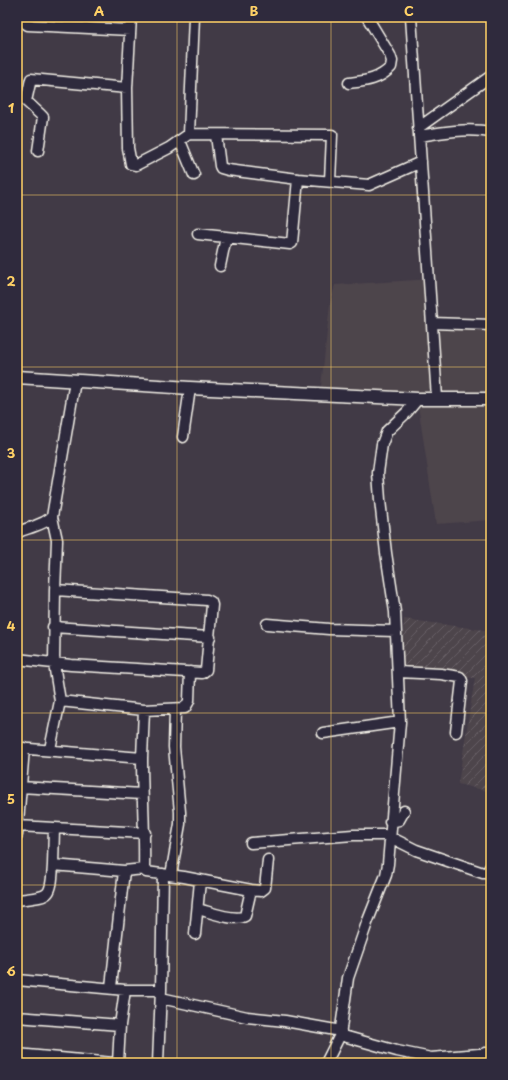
<svg xmlns="http://www.w3.org/2000/svg" width="508" height="1080" font-family="'Playpen Sans',sans-serif">
  <style>
    .built { fill: #4e454c }
    .industrial { fill: url(#industrial-furrows) }
    .lines { fill: none; stroke-linecap: round; stroke-linejoin: round }
    .minor-casing { stroke: #f4f1e8; stroke-width: 13 }
    .major-casing { stroke: #f4f1e8; stroke-width: 15 }
    .minor { stroke: #2f2a3d; stroke-width: 10 }
    .major { stroke: #2f2a3d; stroke-width: 12 }
    .grid { fill: none; stroke: #ffd166; stroke-width: 1; stroke-opacity: 0.55 }
    .neatline { fill: none; stroke: #ffd166; stroke-width: 1.5 }
    .grid-label { font-size: 13px; text-anchor: middle; font-weight: bold; fill: #ffd166 }
  </style>
  <defs>
    <pattern id="industrial-furrows" width="10" height="10" patternUnits="userSpaceOnUse"><rect width="10" height="10" fill="#4e454c"/><path d="M-1 1l2-2M0 10L10 0M9 11l2-2" fill="none" stroke="#686066"/></pattern>
  </defs>
  <rect width="100%" height="100%" fill="#413a46"/>
  <filter id="ink" filterUnits="userSpaceOnUse"><feTurbulence type="fractalNoise" baseFrequency=".025" numOctaves="2"/><feDisplacementMap in="SourceGraphic" scale="8" xChannelSelector="R" yChannelSelector="G"/><feConvolveMatrix kernelMatrix="1 2 1 2 8 2 1 2 1" color-interpolation-filters="sRGB"/></filter>
  <g filter="url(#ink)">
    <!-- built -->
    <path class="built" d="M 433,279 L 438,325 L 491,324 L 491,520 L 436,524 L 417,398 L 321,387 L 330,304 L 335,285 Z"/>
    <!-- industrial -->
    <path class="industrial" d="M 404,619 L 491,631 L 491,792 L 458,784 L 475,678 L 401,674 Z"/>
    <g class="lines">
      <defs>
        <path id="minor" d="M 24,17 L 25,23 L 28,25 L 130,30
          M 131,17 L 127,88 L 128,148 L 131,164 L 136,165 L 169,148 L 189,134 L 332,135 L 330,181
          M 411,17 L 437,398
          M 349,83 C 365,81 379,80 391,67 L 392,61 L 390,55 L 367,17
          M 418,128 L 491,76
          M 189,134 L 194,17
          M 216,135 L 220,166 L 221,168 L 228,170 L 298,179 L 369,185 L 421,162
          M 419,136 C 443,132 467,128 491,132
          M 180,141 L 194,175
          M 38,151 L 43,117 L 41,115 L 26,101 L 31,79 L 127,88
          M 198,234 L 290,244 L 292,243 L 298,179
          M 220,266 L 226,237
          M 432,323 L 491,325
          M 183,437 L 190,388
          M 17,533 C 23,529 28,529 35,526 C 41,524 47,521 52,517
          M 55,590 L 54,664 L 60,701 L 144,710
          M 267,624 L 329,629 L 395,631
          M 53,627 L 210,637
          M 17,659 L 71,665 L 202,673 L 206,670 L 212,605 L 211,602 L 207,600 L 55,590 L 57,540 L 52,517 L 75,381
          M 398,672 L 441,674 L 460,677 L 462,681 L 456,732
          M 323,733 L 400,722
          M 17,748 L 142,758 C 142,795 145,832 144,869
          M 50,749 L 60,701
          M 142,758 L 144,710 L 185,708 L 189,701 L 190,672
          M 20,787 L 142,794
          M 390,822 L 399,820 L 404,811
          M 18,826 L 145,833
          M 17,835 L 24,748
          M 251,843 L 353,835 L 384,835 L 390,837 L 416,850 L 483,873 L 487,873 L 491,866
          M 53,865 L 54,828
          M 171,875 L 180,824 L 180,812 L 174,747 L 175,709
          M 17,900 C 50,896 51,899 53,865 L 124,871 L 144,869 L 146,872 L 184,877 L 251,890
          M 198,909 C 210,912 235,922 245,916 L 251,890 L 261,891 L 265,888 L 268,860
          M 195,934 L 200,881
          M 17,980 L 125,990 L 161,990
          M 111,987 L 124,871
          M 161,998 L 247,1017 L 285,1021 L 341,1031
          M 17,1017 L 120,1025
          M 340,1035 L 397,1051 L 431,1058 L 491,1053
          M 485,1053 L 485,1063
          M 17,1054 L 113,1063
          M 118,1063 L 120,1025 L 125,990
          M 158,1063 L 161,990 L 163,874
          M 326,1063 L 340,1035 L 348,978 L 367,923 L 386,875 L 388,864 L 400,722 L 395,612 L 386,553 L 380,500 L 378,473 L 382,444 L 387,431 L 407,412 L 418,399"/>
        <path id="major" d="M 17,377 L 190,388 L 418,399 L 491,399"/>
      </defs>
      <!-- minor casing -->
      <use href="#minor" class="minor-casing"/>
      <!-- major casing -->
      <use href="#major" class="major-casing"/>
      <!-- minor -->
      <use href="#minor" class="minor"/>
      <!-- major -->
      <use href="#major" class="major"/>
    </g>
  </g>
  <!-- grid -->
  <path class="grid" d="M 177,17 L 177,1063M 331,17 L 331,1063M 17,195 L 491,195M 17,367 L 491,367M 17,540 L 491,540M 17,713 L 491,713M 17,885 L 491,885"/>
  <!-- margin -->
  <rect width="508" height="1080" fill="none" stroke="#2f2a3d" stroke-width="44"/>
  <rect x="22" y="22" width="464" height="1036" class="neatline"/>
  <g class="grid-label">
    <text x="99" y="16">A</text>
    <text x="254" y="16">B</text>
    <text x="409" y="16">C</text>
    <text x="11" y="113">1</text>
    <text x="11" y="286">2</text>
    <text x="11" y="458">3</text>
    <text x="11" y="631">4</text>
    <text x="11" y="804">5</text>
    <text x="11" y="976">6</text>
  </g>
</svg>
